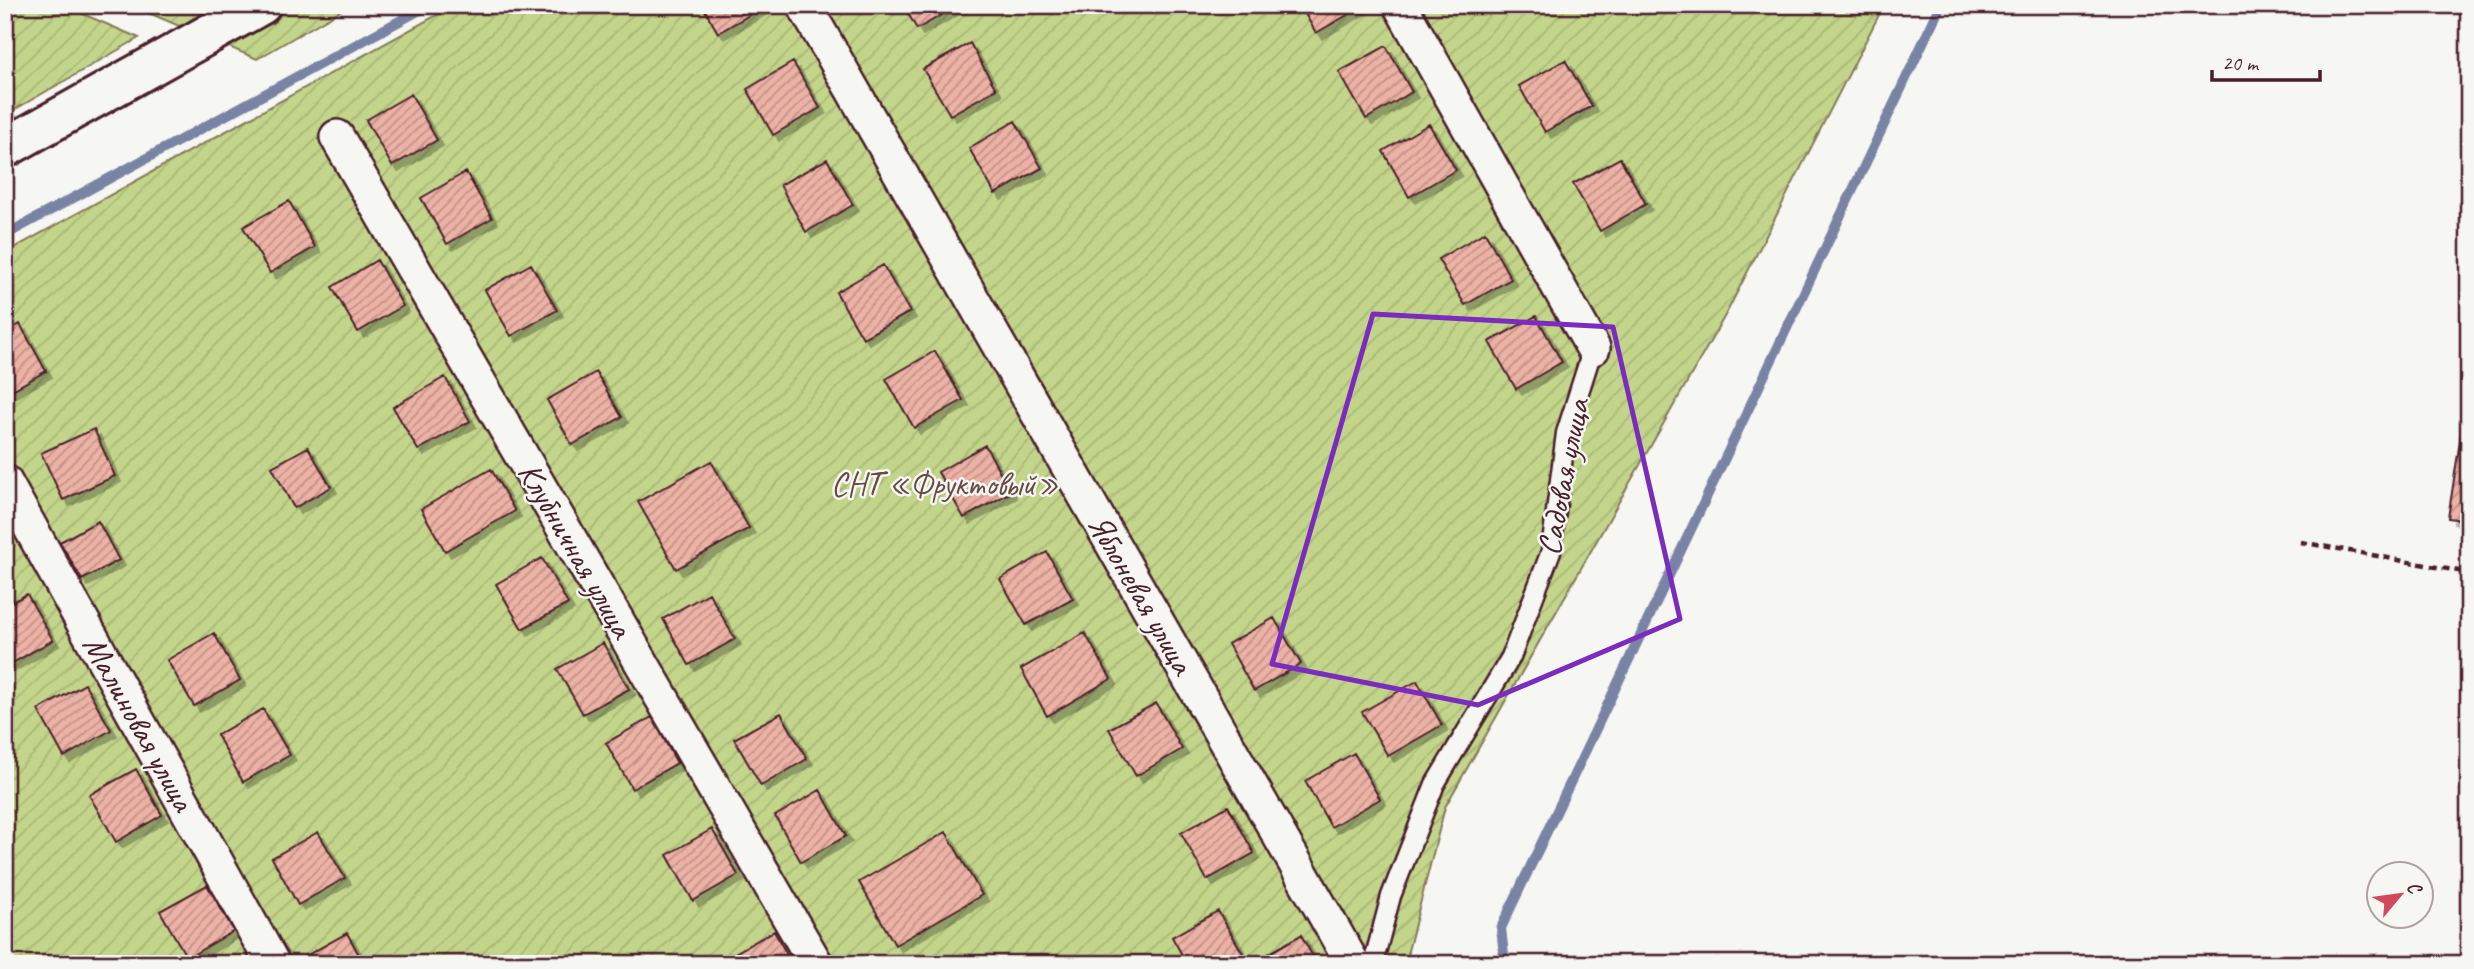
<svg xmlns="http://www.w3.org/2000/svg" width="2474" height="969" font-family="Caveat,sans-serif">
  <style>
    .garden { fill: url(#garden-furrows); stroke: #867a5a; stroke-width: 2 }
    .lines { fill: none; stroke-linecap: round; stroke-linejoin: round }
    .stream { stroke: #7983a4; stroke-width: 10 }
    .building { fill: url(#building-hatch); stroke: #4a1f2b; stroke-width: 2; filter: url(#shadow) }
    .service-casing { stroke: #4a1f2b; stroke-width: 23 }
    .minor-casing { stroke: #4a1f2b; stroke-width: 38 }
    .tertiary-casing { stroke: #4a1f2b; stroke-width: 44 }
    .path { stroke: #4a1f2b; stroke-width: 4.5; stroke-dasharray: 7 5; stroke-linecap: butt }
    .service { stroke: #f6f6f2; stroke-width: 18 }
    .minor { stroke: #f6f6f2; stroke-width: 33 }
    .tertiary { stroke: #f6f6f2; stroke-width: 38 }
    .marked { fill: none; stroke: #7b2cbf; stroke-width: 5; stroke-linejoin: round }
    .labels { text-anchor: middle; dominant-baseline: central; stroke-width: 5; stroke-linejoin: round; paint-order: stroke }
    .street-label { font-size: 33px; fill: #4a1f2b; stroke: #f6f6f2 }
    .park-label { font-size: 33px; fill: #684c43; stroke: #f6f6f2 }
  </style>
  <defs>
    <pattern id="garden-furrows" width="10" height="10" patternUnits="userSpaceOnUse" patternTransform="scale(1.75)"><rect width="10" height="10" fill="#c2d58a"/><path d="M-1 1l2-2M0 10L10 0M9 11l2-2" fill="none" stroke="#a8b677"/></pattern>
    <pattern id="building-hatch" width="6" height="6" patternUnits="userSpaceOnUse" patternTransform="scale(1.75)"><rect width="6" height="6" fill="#ecb2a5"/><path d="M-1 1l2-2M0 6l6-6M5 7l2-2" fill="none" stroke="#c19087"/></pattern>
    <filter id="shadow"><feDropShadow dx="6" dy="6" stdDeviation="0" flood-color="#0004"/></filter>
  </defs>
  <rect width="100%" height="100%" fill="#f6f6f2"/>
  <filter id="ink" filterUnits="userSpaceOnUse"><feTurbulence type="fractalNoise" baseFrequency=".0143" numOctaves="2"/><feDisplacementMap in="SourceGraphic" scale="14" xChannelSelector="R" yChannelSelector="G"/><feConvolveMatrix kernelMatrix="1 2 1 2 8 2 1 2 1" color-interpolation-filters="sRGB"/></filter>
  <g filter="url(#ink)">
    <!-- garden -->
    <path class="garden" d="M 5,5 L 62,5 L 139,38 L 5,115 Z
      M 130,5 L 350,5 L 257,59 Z
      M 455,5 L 1884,5 L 1727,312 L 1445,807 L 1408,951 L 1411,964 L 5,964 L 5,253 Z"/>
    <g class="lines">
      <!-- stream -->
      <path class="stream" d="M 5,235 L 429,5
        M 1505,964 L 1501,928 L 1941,5"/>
    </g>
    <!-- building -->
    <path class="building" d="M 702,5 L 764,5 L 765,6 L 718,33 Z
      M 903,5 L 959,5 L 917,29 Z
      M 1300,5 L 1362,5 L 1363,6 L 1316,33 Z
      M 970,43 L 996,89 L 950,115 L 923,69 Z
      M 1386,46 L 1412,92 L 1366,119 L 1339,72 Z
      M 1565,60 L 1592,106 L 1545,132 L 1519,86 Z
      M 793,62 L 820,108 L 773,135 L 747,89 Z
      M 411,94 L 437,140 L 392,166 L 366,120 Z
      M 1015,121 L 1042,168 L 995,194 L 969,148 Z
      M 1429,124 L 1456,170 L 1409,197 L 1383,151 Z
      M 1620,158 L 1646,204 L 1600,231 L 1573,184 Z
      M 827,159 L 853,205 L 806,232 L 780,185 Z
      M 466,172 L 492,218 L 447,244 L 421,198 Z
      M 289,201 L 315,247 L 270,273 L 243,227 Z
      M 1485,232 L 1511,279 L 1465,305 L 1438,259 Z
      M 377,260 L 403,306 L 358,332 L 332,287 Z
      M 531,264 L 557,310 L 511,336 L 485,290 Z
      M 883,265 L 910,312 L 863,338 L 836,292 Z
      M 1536,316 L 1562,362 L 1516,389 L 1489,342 Z
      M 20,324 L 46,371 L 5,394 L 5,332 Z
      M 935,351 L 963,400 L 914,428 L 886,379 Z
      M 596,372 L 622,417 L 572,445 L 547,400 Z
      M 445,377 L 470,421 L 418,450 L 393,407 Z
      M 2467,396 L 2469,396 L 2469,521 L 2448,518 Z
      M 94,429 L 115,476 L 63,500 L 41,453 Z
      M 985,445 L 1011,492 L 964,518 L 938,472 Z
      M 308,447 L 331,487 L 294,508 L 272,467 Z
      M 711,461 L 749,528 L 676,569 L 638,502 Z
      M 491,469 L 515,511 L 445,551 L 421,509 Z
      M 98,521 L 119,560 L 82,580 L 60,542 Z
      M 1047,552 L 1073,599 L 1026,625 L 1000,579 Z
      M 542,558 L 568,604 L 522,629 L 496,584 Z
      M 709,593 L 735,639 L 689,665 L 663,619 Z
      M 27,594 L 53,640 L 7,666 L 5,606 Z
      M 1274,618 L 1301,664 L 1254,691 L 1228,644 Z
      M 214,633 L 240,680 L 194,706 L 167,660 Z
      M 1085,633 L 1111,679 L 1047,716 L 1021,669 Z
      M 603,643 L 629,689 L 583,714 L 557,669 Z
      M 1417,681 L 1442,725 L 1388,756 L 1362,712 Z
      M 85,684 L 111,730 L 64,757 L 38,710 Z
      M 1156,703 L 1182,749 L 1136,776 L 1109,729 Z
      M 263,709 L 290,755 L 243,782 L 217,735 Z
      M 781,713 L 807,759 L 761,786 L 734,739 Z
      M 652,717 L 677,763 L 632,789 L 606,743 Z
      M 1354,753 L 1380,799 L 1331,827 L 1305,781 Z
      M 136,769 L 162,815 L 116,842 L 89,795 Z
      M 820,790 L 846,836 L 801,862 L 775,816 Z
      M 1228,806 L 1254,853 L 1207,880 L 1181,833 Z
      M 712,829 L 738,875 L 693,901 L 667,855 Z
      M 318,832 L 345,878 L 298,905 L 272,858 Z
      M 946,832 L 982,895 L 895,945 L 859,882 Z
      M 207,885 L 234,931 L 187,958 L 160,911 Z
      M 1218,911 L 1245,957 L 1233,964 L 1187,964 L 1172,937 Z
      M 774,931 L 792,964 L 732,964 L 728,957 Z
      M 347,933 L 364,964 L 303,964 L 300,959 Z
      M 1301,935 L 1317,964 L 1251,964 Z"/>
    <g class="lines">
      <defs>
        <path id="service" d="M 1373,964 L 1391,896 L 1435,784 L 1511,657 L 1551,551 L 1566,433 L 1593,348"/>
        <path id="minor" d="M 804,5 L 1353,964
          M 1400,5 L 1593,348
          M 337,137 L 816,964
          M 5,482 L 273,964"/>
        <path id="tertiary" d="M 5,148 L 261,5"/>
      </defs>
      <!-- service casing -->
      <use href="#service" class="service-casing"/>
      <!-- minor casing -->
      <use href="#minor" class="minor-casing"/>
      <!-- tertiary casing -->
      <use href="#tertiary" class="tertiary-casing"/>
      <!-- path -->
      <path class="path" d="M 2301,542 L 2469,573"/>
      <!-- service -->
      <use href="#service" class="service"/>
      <!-- minor -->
      <use href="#minor" class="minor"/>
      <!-- tertiary -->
      <use href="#tertiary" class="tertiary"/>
    </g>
  </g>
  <!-- marked area -->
  <path class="marked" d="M 1373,314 L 1613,327 L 1680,619 L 1478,705 L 1272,664 Z"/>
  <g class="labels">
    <!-- street labels -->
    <g class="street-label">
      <text transform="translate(1563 477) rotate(-79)">Садовая улица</text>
      <text transform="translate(576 550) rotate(60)">Клубничная улица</text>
      <text transform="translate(1141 594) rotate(60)">Яблоневая улица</text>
      <text transform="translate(139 723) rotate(61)">Малиновая улица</text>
    </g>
    <!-- park labels -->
    <g class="park-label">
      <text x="945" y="484">СНТ «Фруктовый»</text>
    </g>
  </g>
  <!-- margin -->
  <rect width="2474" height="969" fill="none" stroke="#f6f6f2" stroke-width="28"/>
  <rect x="14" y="14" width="2446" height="941" fill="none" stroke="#4a1f2b" stroke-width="2.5" filter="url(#ink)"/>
  <!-- north arrow -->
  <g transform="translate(2400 895) rotate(61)"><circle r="33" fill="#f6f6f2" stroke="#b1a0a2" stroke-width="2"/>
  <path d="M0-5L12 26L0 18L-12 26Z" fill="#d1495b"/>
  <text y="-10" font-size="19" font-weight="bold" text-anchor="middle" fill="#4a1f2b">С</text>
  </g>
  <!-- scale -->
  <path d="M2212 70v10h108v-10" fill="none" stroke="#4a1f2b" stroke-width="3.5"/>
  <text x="2222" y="70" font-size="21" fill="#4a1f2b" stroke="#f6f6f2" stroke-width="5" paint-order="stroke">20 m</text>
</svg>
